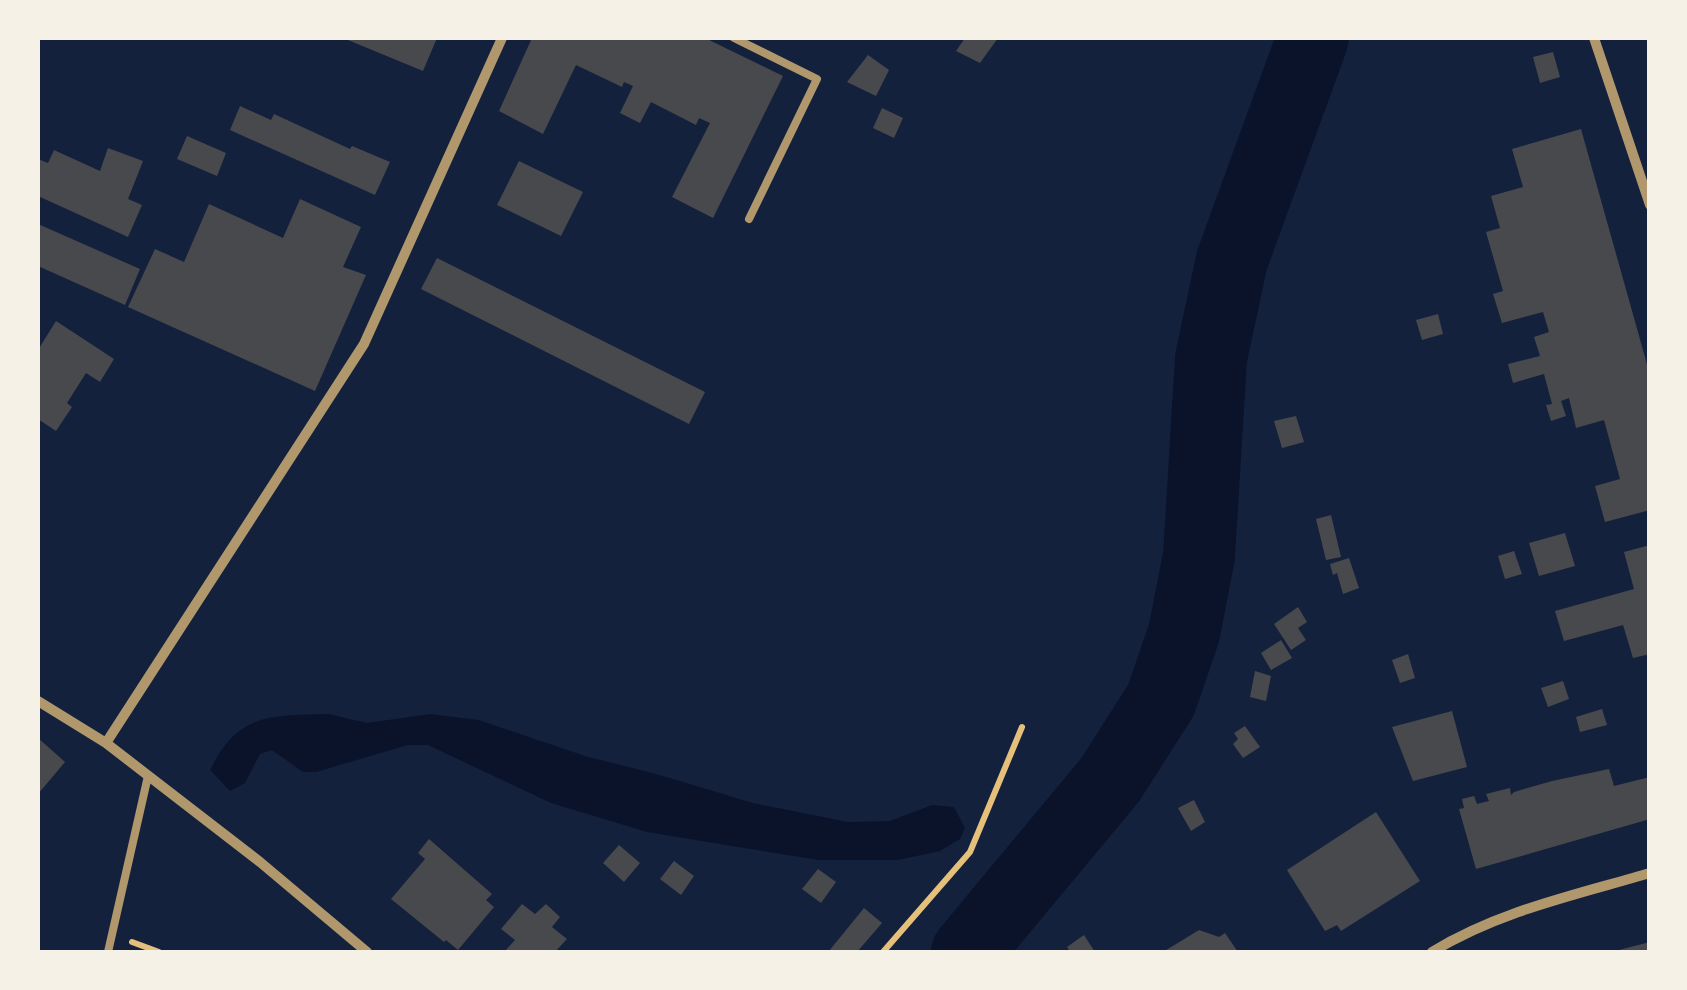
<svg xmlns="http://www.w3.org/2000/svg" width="1687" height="990" font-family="'Archivo Narrow',sans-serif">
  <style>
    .water { fill: #0b132b }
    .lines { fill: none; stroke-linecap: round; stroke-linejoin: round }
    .river { stroke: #0b132b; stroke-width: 72 }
    .building { fill: #48494c }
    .path { stroke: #e5c07b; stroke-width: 6 }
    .service { stroke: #b1986c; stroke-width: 8 }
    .minor { stroke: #b1986c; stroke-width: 10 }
  </style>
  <rect width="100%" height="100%" fill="#14213d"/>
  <!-- water -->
  <path class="water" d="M 329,714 L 367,723 L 430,714 L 479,720 L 585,756 L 660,775 L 753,803 L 848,822 L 890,821 L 932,805 L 954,807 L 965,828 L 960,839 L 940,851 L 898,860 L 819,860 L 787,855 L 647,832 L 551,803 L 428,745 L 408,745 L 316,772 L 303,772 L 272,750 L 260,754 L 245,783 L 230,791 L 210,770 C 239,711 272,716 329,714 Z"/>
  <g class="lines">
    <!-- river -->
    <path class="river" d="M 967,952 L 1110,780 L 1161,700 L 1184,633 L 1199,556 L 1211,358 L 1232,260 L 1313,38"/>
  </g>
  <!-- building -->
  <path class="building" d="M 343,38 L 437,38 L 423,71 Z
    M 532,38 L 705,38 L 783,76 L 713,218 L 672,197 L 710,123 L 699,118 L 696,125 L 651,102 L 640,123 L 620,113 L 633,86 L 624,82 L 622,87 L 576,65 L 543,134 L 499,111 Z
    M 965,38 L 998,38 L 980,63 L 956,51 Z
    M 1553,52 L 1560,77 L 1540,83 L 1533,57 Z
    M 868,55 L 889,70 L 876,96 L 847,82 Z
    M 240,106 L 271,120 L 274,114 L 350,149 L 352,146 L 390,162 L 375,195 L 230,130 Z
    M 882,108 L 903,118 L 894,138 L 873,128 Z
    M 1581,129 L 1650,375 L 1650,510 L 1605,522 L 1595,486 L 1620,479 L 1604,420 L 1576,428 L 1569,398 L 1561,401 L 1566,416 L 1551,421 L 1546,405 L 1552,404 L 1544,374 L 1513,383 L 1508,364 L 1540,356 L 1534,337 L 1549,332 L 1543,312 L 1502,323 L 1493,294 L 1503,291 L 1486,232 L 1500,228 L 1491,196 L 1523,187 L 1512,149 Z
    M 187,136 L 226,153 L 217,176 L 177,159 Z
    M 108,148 L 143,161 L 128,199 L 142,205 L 128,237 L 38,196 L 38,159 L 48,163 L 54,150 L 100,171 Z
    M 519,161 L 583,192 L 561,236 L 497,205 Z
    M 300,199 L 361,227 L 343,267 L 366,275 L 315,391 L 128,307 L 155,249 L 184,262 L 209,204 L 283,238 Z
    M 38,224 L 140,269 L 125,305 L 38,266 Z
    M 437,258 L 705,392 L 689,424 L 421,289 Z
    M 1438,314 L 1443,334 L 1422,340 L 1416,320 Z
    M 56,321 L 114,359 L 100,382 L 86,373 L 67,403 L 72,407 L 56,431 L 38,419 L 38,350 Z
    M 1296,416 L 1304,442 L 1282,448 L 1274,421 Z
    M 1331,515 L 1341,557 L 1326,560 L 1316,519 Z
    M 1565,533 L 1575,566 L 1539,576 L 1529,543 Z
    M 1650,545 L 1650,654 L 1633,658 L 1623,625 L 1564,641 L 1555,611 L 1634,589 L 1624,552 Z
    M 1514,551 L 1522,574 L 1505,579 L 1498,556 Z
    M 1349,558 L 1359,588 L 1343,594 L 1337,573 L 1333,575 L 1330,564 Z
    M 1298,607 L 1307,622 L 1298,628 L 1306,640 L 1291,650 L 1274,624 Z
    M 1281,640 L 1292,658 L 1271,670 L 1261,653 Z
    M 1408,654 L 1415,678 L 1400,683 L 1392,660 Z
    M 1255,671 L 1271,676 L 1266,701 L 1250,697 Z
    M 1563,681 L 1569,699 L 1548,707 L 1541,688 Z
    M 1602,709 L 1607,725 L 1580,732 L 1576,717 Z
    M 1452,711 L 1467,767 L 1413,781 L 1392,727 Z
    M 1245,726 L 1260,747 L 1243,758 L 1233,744 L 1238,739 L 1234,733 Z
    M 38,738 L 65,762 L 38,794 Z
    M 1609,769 L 1614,786 L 1650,777 L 1650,819 L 1476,869 L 1459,809 L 1464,808 L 1462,799 L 1474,796 L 1477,804 L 1489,801 L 1486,794 L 1510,788 L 1511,795 L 1514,792 L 1552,781 Z
    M 1194,800 L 1205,822 L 1191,831 L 1178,808 Z
    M 1376,812 L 1420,881 L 1341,931 L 1337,925 L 1325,931 L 1287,870 Z
    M 429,839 L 492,894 L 486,900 L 494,907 L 458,950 L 446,940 L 444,942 L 391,899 L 425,859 L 418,853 Z
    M 619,845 L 640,863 L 624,882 L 603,863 Z
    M 674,861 L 694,876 L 681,895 L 660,879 Z
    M 818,869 L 836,882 L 821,903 L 802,889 Z
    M 522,904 L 535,914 L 546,904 L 560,917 L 552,927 L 567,939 L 555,952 L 504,952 L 515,940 L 501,929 Z
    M 864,908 L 882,923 L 857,952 L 830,952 L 829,951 Z
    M 1199,930 L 1219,937 L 1225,933 L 1238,952 L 1163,952 Z
    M 1084,935 L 1095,952 L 1070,952 L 1067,947 Z
    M 1650,942 L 1650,952 L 1615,952 L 1615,951 Z"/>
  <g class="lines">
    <!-- path -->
    <path class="path" d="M 132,942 L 159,952
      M 883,952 L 970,852 L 1022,727"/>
    <!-- service -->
    <path class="service" d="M 734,38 L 817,79 L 749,219
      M 108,952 L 148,776"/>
    <!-- minor -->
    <path class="minor" d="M 1594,38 L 1650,205
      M 38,701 L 106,743 L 260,862 L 367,952
      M 106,743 L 364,344 L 502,38
      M 1432,952 C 1499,911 1575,895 1650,873"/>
  </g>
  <!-- border -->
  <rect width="1687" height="990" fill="none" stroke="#f6f1e7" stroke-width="80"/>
</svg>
